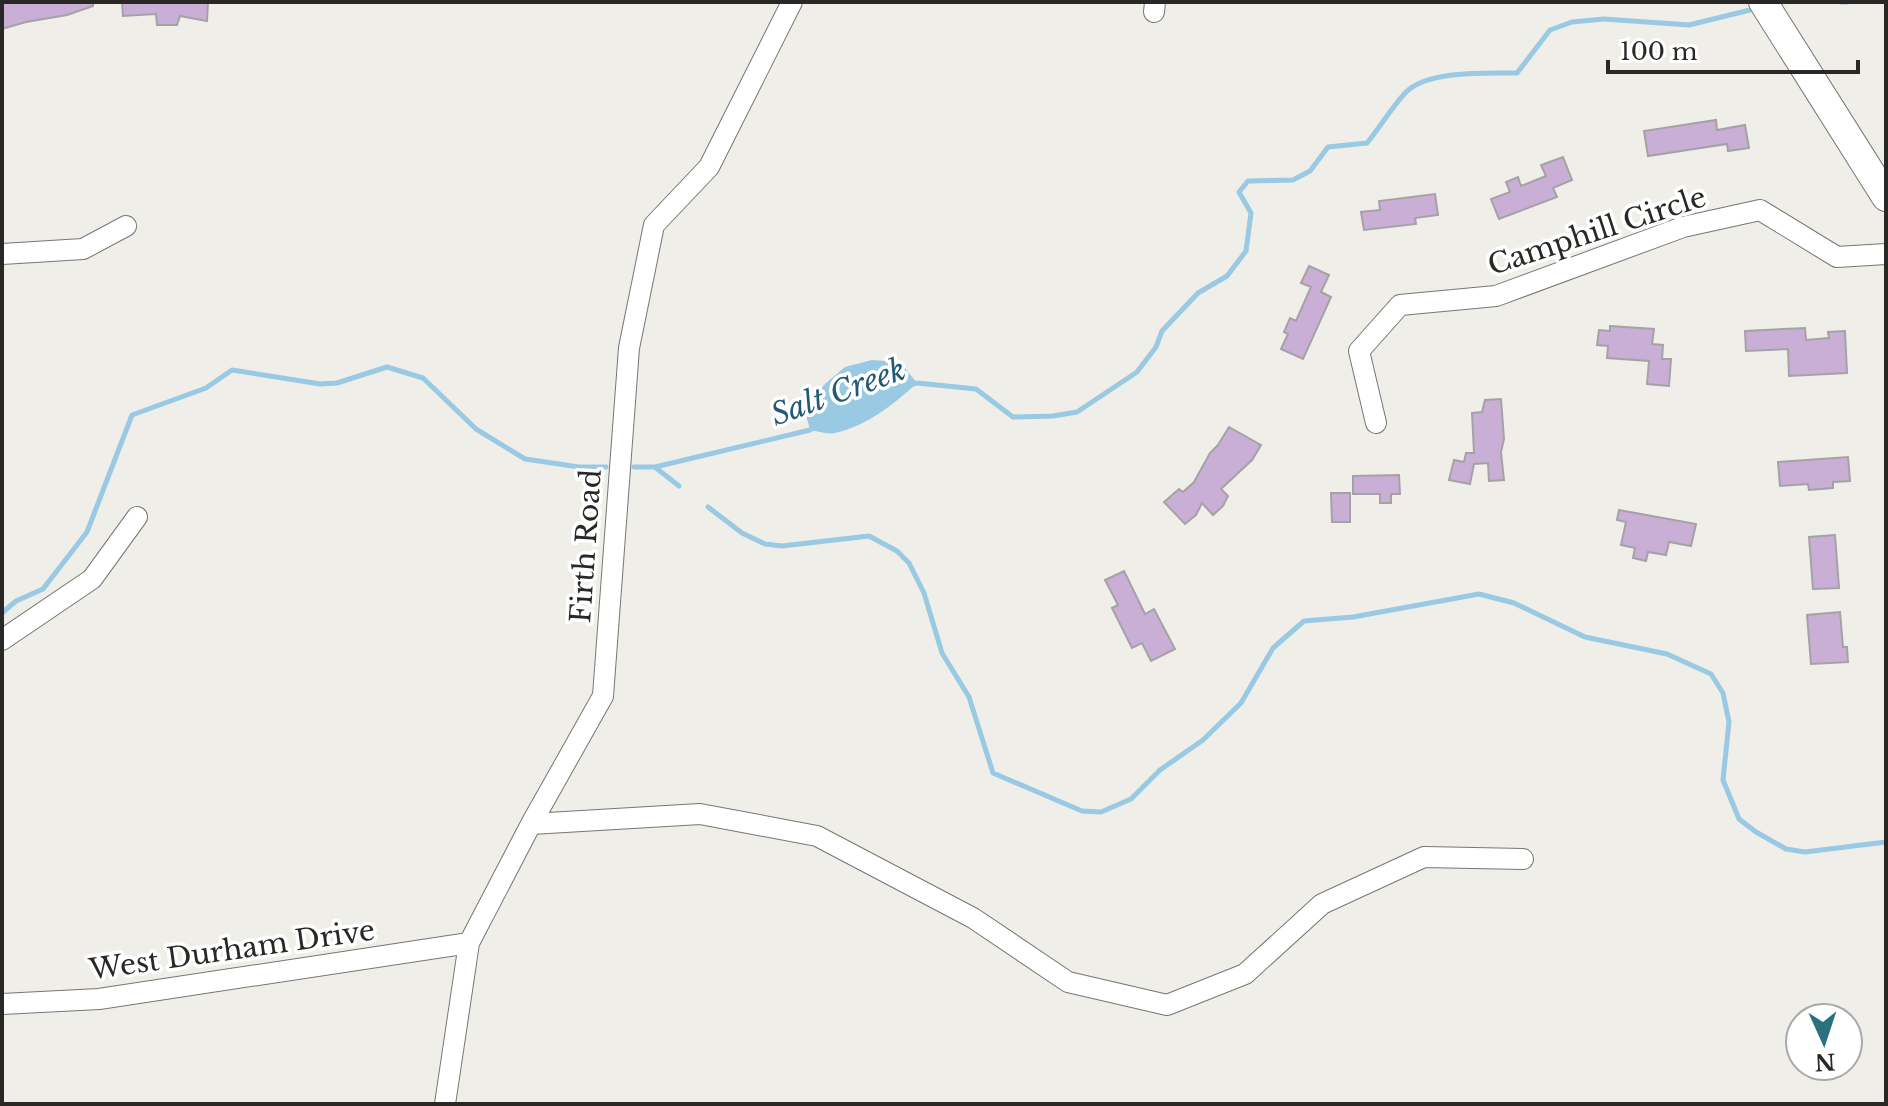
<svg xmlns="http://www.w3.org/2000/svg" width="1888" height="1106" font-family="'Libre Baskerville',serif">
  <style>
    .water { fill: #99c9e3 }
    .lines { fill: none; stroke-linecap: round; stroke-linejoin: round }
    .stream { stroke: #99c9e3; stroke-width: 5 }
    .building { fill: #c9aed5; stroke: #a5a2a6; stroke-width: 2 }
    .minor-casing { stroke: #767672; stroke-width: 22 }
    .secondary-casing { stroke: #767672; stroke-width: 30 }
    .minor { stroke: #fff; stroke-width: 20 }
    .secondary { stroke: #fff; stroke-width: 28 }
    .labels { text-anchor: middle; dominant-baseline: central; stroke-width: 7; stroke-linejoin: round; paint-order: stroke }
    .street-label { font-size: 28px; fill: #292827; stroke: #fff }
    .water-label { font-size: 30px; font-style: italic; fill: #215a75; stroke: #fff }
  </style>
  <rect width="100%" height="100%" fill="#efeee9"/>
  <!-- water -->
  <path class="water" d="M 872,360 L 900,362 L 917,383 C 894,404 867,426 835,433 C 827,435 818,431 810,430 L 804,407 L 826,383 L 845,367 Z"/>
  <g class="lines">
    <!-- stream -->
    <path class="stream" d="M 1841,2 L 1847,2
      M 914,384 L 917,383 L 976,389 L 1013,417 L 1053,416 L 1077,412 L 1137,372 L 1156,347 L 1162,331 L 1198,293 L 1227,276 L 1246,251 L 1251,213 L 1239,192 L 1248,181 L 1293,180 L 1310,171 L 1328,147 L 1367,143 C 1380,127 1392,107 1406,92 C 1428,70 1487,73 1517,73 L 1550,30 L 1572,22 L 1604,19 L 1689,25 L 1750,10
      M 634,467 L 655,467 L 810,430 L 813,428
      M 656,468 L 679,486
      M 708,507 L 742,533 L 765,544 L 782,546 L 869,536 L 897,551 L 909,563 L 924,593 L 942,653 L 969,697 L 993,773 L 1082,811 L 1101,812 L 1131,799 L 1160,770 L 1203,740 L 1241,703 L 1273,648 L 1304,621 L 1353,617 L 1479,594 L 1514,603 L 1585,637 L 1667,654 L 1711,674 L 1723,693 L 1729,722 L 1723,780 L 1739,819 L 1756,832 L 1786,849 L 1805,852 L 1886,842
      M 2,613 L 16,601 L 43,589 L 87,532 L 132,415 L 206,388 L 232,370 L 320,384 L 337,383 L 387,367 L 423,378 L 476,429 L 525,459 L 579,467 L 606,467"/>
  </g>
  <!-- building -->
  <path class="building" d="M 2,2 L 93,2 L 93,6 L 67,15 L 26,22 L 2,29 Z
    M 122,2 L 208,2 L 207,21 L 180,16 L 177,25 L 157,25 L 156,14 L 123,16 Z
    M 1716,120 L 1717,130 L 1745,125 L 1749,148 L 1728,151 L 1727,144 L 1648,156 L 1644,131 Z
    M 1563,157 L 1572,180 L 1553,188 L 1557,197 L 1499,219 L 1491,199 L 1510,192 L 1506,182 L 1518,177 L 1521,186 L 1546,176 L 1541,165 Z
    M 1435,194 L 1438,215 L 1415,218 L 1416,224 L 1364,230 L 1361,212 L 1380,210 L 1379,201 Z
    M 1309,266 L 1329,275 L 1321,292 L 1331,297 L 1303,359 L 1281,349 L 1288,334 L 1284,332 L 1290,318 L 1296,321 L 1311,287 L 1301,283 Z
    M 1610,326 L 1654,329 L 1652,344 L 1663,345 L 1662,359 L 1671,359 L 1669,386 L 1647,384 L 1649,361 L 1607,358 L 1608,346 L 1597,345 L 1599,330 L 1610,331 Z
    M 1805,328 L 1806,340 L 1829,338 L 1828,332 L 1845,331 L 1847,373 L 1789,376 L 1788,349 L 1746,351 L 1745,331 Z
    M 1501,399 L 1504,439 L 1501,452 L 1504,480 L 1489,481 L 1488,463 L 1474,464 L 1470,484 L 1449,480 L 1454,460 L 1464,462 L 1466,453 L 1474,453 L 1472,413 L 1482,412 L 1485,400 Z
    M 1229,427 L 1261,445 L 1252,460 L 1221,489 L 1228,496 L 1223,506 L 1213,515 L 1202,503 L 1196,515 L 1185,524 L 1164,502 L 1179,489 L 1183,492 L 1194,482 L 1210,453 L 1218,445 Z
    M 1848,457 L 1850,481 L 1833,482 L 1833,488 L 1809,490 L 1808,484 L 1780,486 L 1778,462 Z
    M 1399,475 L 1400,494 L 1391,494 L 1391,503 L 1380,503 L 1380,494 L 1353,494 L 1353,476 Z
    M 1331,493 L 1350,493 L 1350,522 L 1332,522 Z
    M 1619,510 L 1696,524 L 1691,546 L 1669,542 L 1666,555 L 1648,552 L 1646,561 L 1633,558 L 1635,548 L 1621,545 L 1626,522 L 1617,520 Z
    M 1835,535 L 1839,588 L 1813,589 L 1809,537 Z
    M 1124,571 L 1145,614 L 1154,609 L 1175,649 L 1151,661 L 1142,643 L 1132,648 L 1112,608 L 1118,605 L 1105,580 Z
    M 1840,612 L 1843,647 L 1847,647 L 1848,662 L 1811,664 L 1807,615 Z"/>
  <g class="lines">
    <defs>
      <path id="minor" d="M 1154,12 L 1155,2
        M 2,254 L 83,249 L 126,226
        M 1376,423 L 1359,351 L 1400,305 L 1496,296 L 1683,227 L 1760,210 L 1837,257 L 1886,254
        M 2,640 L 92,579 L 137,517
        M 531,824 L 700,814 L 817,836 L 973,918 L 1068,982 L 1167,1005 L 1245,974 L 1322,904 L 1424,857 L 1523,859
        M 2,1004 L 99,999 L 469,943
        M 445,1104 L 469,943 L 531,824 L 603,696 L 629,348 L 654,225 L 709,167 L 792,2"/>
      <path id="secondary" d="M 1763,2 L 1886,197"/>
    </defs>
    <!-- minor casing -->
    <use href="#minor" class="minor-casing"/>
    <!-- secondary casing -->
    <use href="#secondary" class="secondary-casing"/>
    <!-- minor -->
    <use href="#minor" class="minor"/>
    <!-- secondary -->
    <use href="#secondary" class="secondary"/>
  </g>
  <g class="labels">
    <!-- street labels -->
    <g class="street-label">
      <text transform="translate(1597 231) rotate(-18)">Camphill Circle</text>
      <text transform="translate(586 546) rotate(-86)">Firth Road</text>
      <text transform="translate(232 950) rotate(-8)">West Durham Drive</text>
    </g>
    <!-- water labels -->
    <g class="water-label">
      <text transform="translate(838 392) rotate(-20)">Salt Creek</text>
    </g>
  </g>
  <!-- border -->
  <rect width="1888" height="1106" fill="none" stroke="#292827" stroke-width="8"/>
  <!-- north arrow -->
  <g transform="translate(1824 1042) rotate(177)"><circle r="38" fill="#ffffff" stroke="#a9a9a9" stroke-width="2"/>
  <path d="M0-6L14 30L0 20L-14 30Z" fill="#2b707f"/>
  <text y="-12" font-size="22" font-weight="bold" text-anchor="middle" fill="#292827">N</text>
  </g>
  <!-- scale -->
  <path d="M1608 60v12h250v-12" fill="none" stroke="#292827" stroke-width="4"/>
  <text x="1620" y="60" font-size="24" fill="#292827" stroke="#ffffff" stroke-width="6" paint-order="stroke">100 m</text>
</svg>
